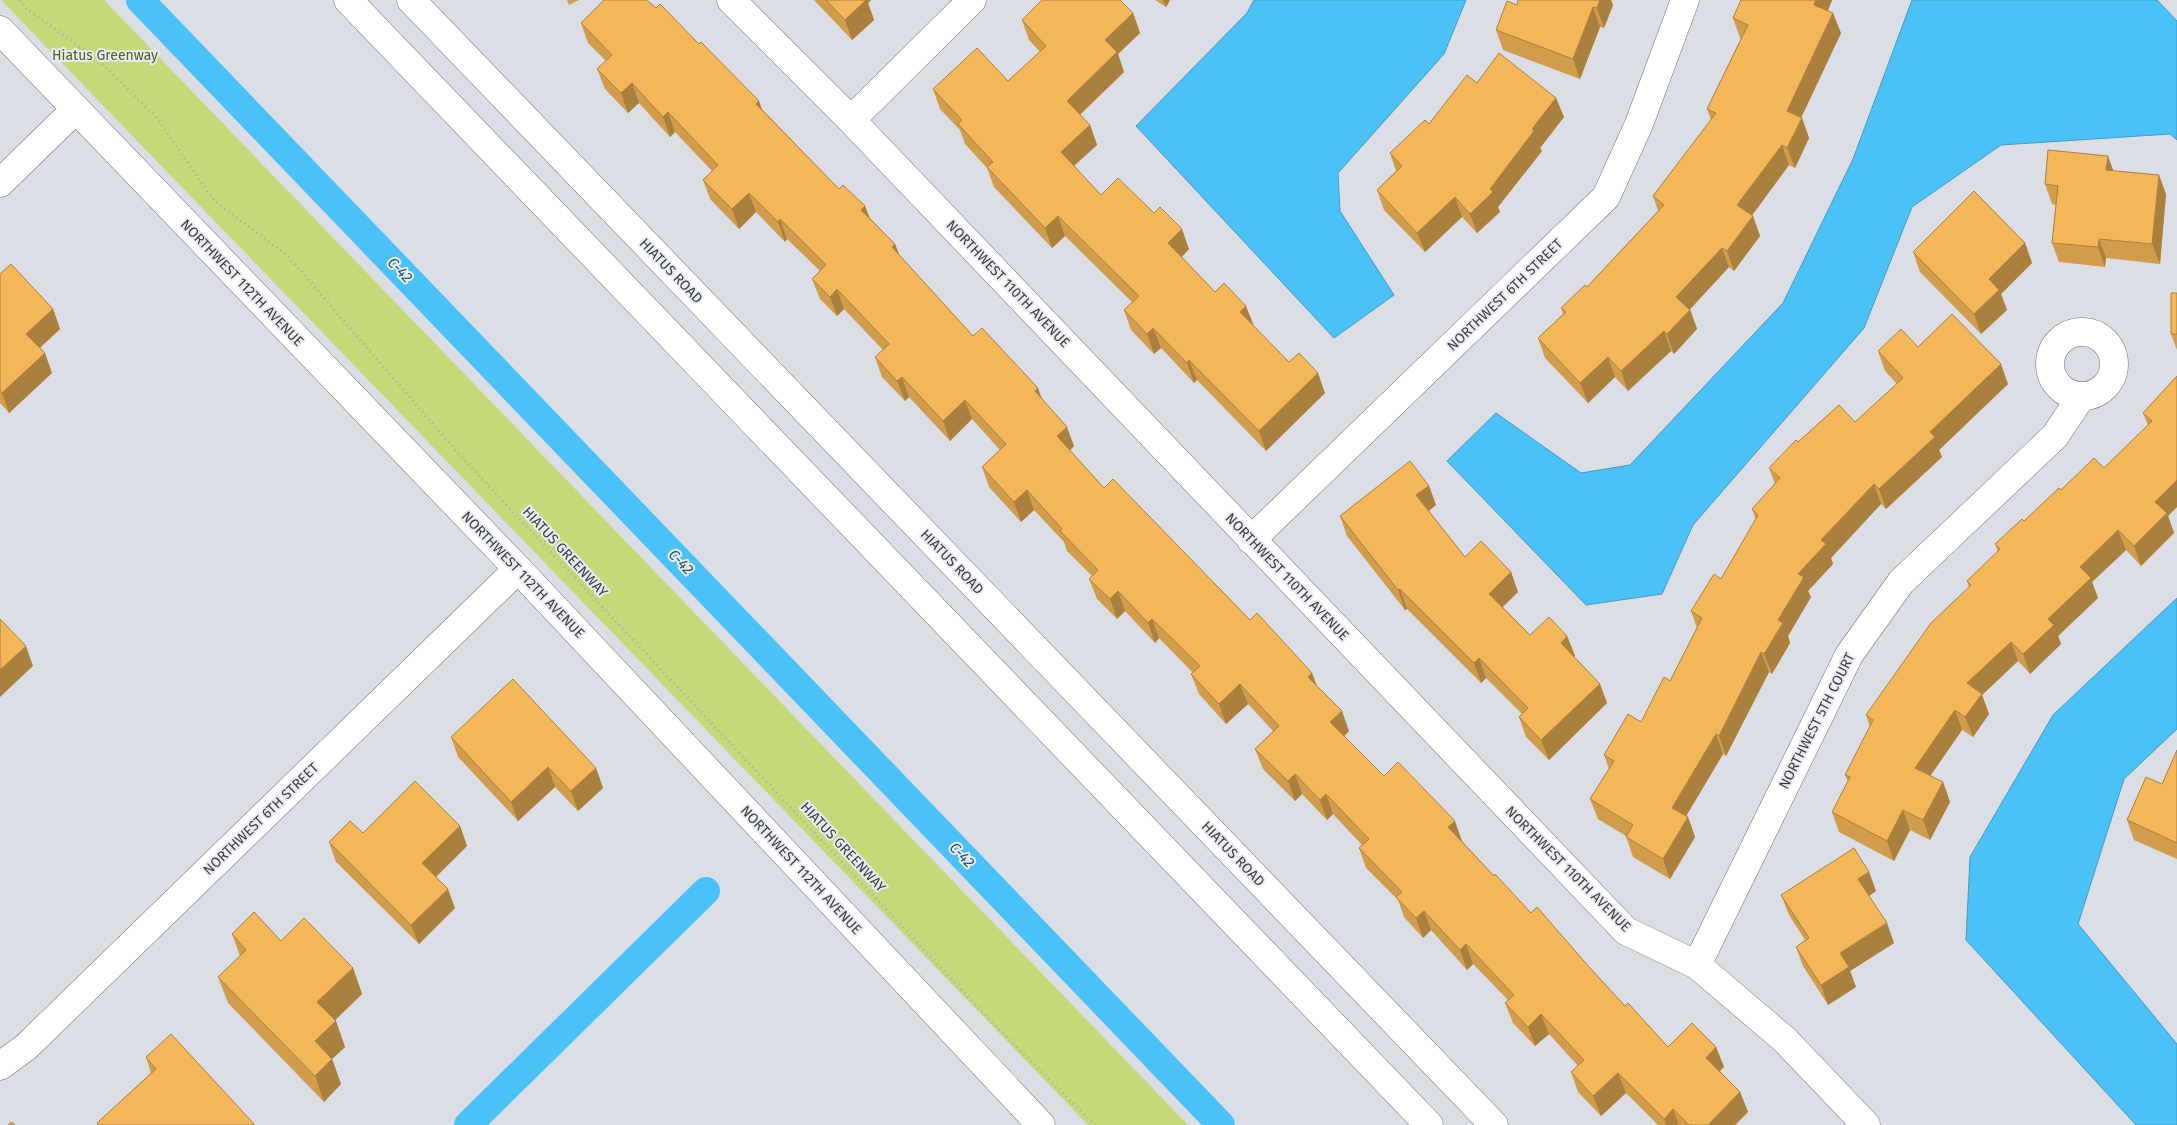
<svg xmlns="http://www.w3.org/2000/svg" width="2177" height="1125" font-family="'Fira Sans',sans-serif">
  <style>
    .green { fill: #c4da78 }
    .water { fill: #4bc2f7; stroke: #469ac0 }
    .lines { fill: none; stroke-linecap: round; stroke-linejoin: round }
    .canal { stroke: #4bc2f7; stroke-width: 28 }
    .minor-casing { stroke: #72747b; stroke-width: 29 }
    .secondary-casing { stroke: #72747b; stroke-width: 29 }
    .path { stroke: #aaabb2; stroke-width: 3; stroke-dasharray: 1 4; stroke-linecap: butt }
    .minor { stroke: #fff; stroke-width: 28 }
    .secondary { stroke: #fff; stroke-width: 28 }
    .wall { fill: #d19d4d }
    .shaded-wall { fill: #aa803f }
    .building { fill: #f3b75a; stroke: #aa803f }
    .labels { text-anchor: middle; dominant-baseline: central; stroke-width: 4; stroke-linejoin: round; paint-order: stroke }
    .park-label { font-size: 14px; fill: #515f17; stroke: #e9ecf3 }
    .street-label { font-size: 14px; fill: #3b3c3f; stroke: #e9ecf3 }
    .water-label { font-size: 15px; font-style: italic; fill: #235369; stroke: #e9ecf3 }
  </style>
  <rect width="100%" height="100%" fill="#dcdee6"/>
  <!-- green -->
  <path class="green" d="M 1,0 L 104,0 L 1188,1125 L 1088,1125 Z"/>
  <!-- water -->
  <path class="water" d="M 1254,0 L 1466,0 L 1444,54 L 1338,173 L 1340,211 L 1394,295 L 1334,338 L 1136,126 L 1247,13 Z
    M 1912,0 L 2157,0 L 2177,21 L 2177,140 L 2170,134 L 2001,145 L 1912,207 L 1864,328 L 1693,525 L 1662,594 L 1586,605 L 1447,461 L 1496,413 L 1581,473 L 1630,465 L 1783,303 L 1853,159 Z
    M 2177,598 L 2177,729 L 2124,779 L 2078,924 L 2177,1044 L 2177,1125 L 2136,1125 L 1966,940 L 1970,857 L 2053,715 Z"/>
  <g class="lines">
    <!-- canal -->
    <path class="canal" d="M 140,0 L 1221,1125
      M 468,1125 L 706,891"/>
    <defs>
      <path id="minor" d="M 731,0 L 851,120 L 1626,931 L 1697,965 L 1785,1040 L 1866,1125
        M 0,30 L 518,569 L 1041,1125
        M 851,120 L 972,0
        M 0,183 L 75,110
        M2050 364a32 32 0 1 1 64 0a32 32 0 1 1-64 0Z
        M 1251,540 L 1606,197 L 1639,124 L 1685,0
        M 1697,965 L 1849,655 L 1901,582 L 2055,436 L 2081,397
        M 0,1066 L 26,1047 L 518,569"/>
      <path id="secondary" d="M 348,0 L 1429,1125
        M 411,0 L 1494,1125"/>
    </defs>
    <!-- minor casing -->
    <use href="#minor" class="minor-casing"/>
    <!-- secondary casing -->
    <use href="#secondary" class="secondary-casing"/>
    <!-- path -->
    <path class="path" d="M 20,0 L 28,10 L 98,60 L 157,118 L 214,201 L 288,256 L 455,450 L 989,1019 L 1095,1125"/>
    <!-- minor -->
    <use href="#minor" class="minor"/>
    <!-- secondary -->
    <use href="#secondary" class="secondary"/>
  </g>
  <!-- wall -->
  <path class="wall" d="M 567,0 L 579,0 L 569,5 Z
    M 814,0 L 871,0 L 868,3 L 874,20 L 852,40 Z
    M 1155,0 L 1170,0 L 1166,7 Z
    M 1518,0 L 1611,0 L 1613,5 L 1604,28 L 1600,27 L 1580,79 L 1503,50 L 1496,30 L 1517,5 Z
    M 1741,0 L 1832,0 L 1828,11 L 1841,33 L 1801,117 L 1802,118 L 1809,138 L 1795,168 L 1789,165 L 1752,215 L 1760,236 L 1734,271 L 1729,267 L 1690,309 L 1697,329 L 1674,354 L 1671,351 L 1628,391 L 1615,377 L 1588,403 L 1545,358 L 1538,338 L 1563,314 L 1561,308 L 1587,287 L 1658,211 L 1653,196 L 1711,120 L 1707,109 L 1741,38 L 1740,38 L 1733,18 Z
    M 1133,13 L 1140,33 L 1118,54 L 1124,72 L 1080,115 L 1090,125 L 1097,145 L 1074,166 L 1101,195 L 1189,249 L 1182,257 L 1215,292 L 1253,326 L 1289,362 L 1325,393 L 1266,451 L 1197,380 L 1194,383 L 1161,348 L 1154,354 L 1131,330 L 1124,310 L 1132,302 L 1065,236 L 1052,248 L 994,187 L 987,168 L 965,144 L 960,130 L 940,109 L 933,89 L 1008,81 L 1040,52 L 1029,40 L 1022,20 Z
    M 581,23 L 762,109 L 839,189 L 865,206 L 870,218 L 895,244 L 899,255 L 973,336 L 1042,398 L 1074,446 L 1070,450 L 1104,488 L 1250,620 L 1312,673 L 1317,686 L 1349,731 L 1344,736 L 1384,776 L 1462,841 L 1494,876 L 1531,913 L 1590,968 L 1625,1006 L 1668,1047 L 1716,1047 L 1724,1067 L 1720,1071 L 1740,1092 L 1748,1112 L 1735,1125 L 1658,1125 L 1626,1093 L 1601,1116 L 1578,1092 L 1571,1072 L 1578,1066 L 1549,1034 L 1535,1046 L 1513,1023 L 1505,1003 L 1508,1000 L 1473,964 L 1467,970 L 1431,930 L 1423,938 L 1404,917 L 1398,900 L 1366,868 L 1359,848 L 1362,845 L 1333,814 L 1327,820 L 1302,794 L 1295,801 L 1263,769 L 1255,749 L 1273,731 L 1248,704 L 1226,724 L 1199,694 L 1191,674 L 1193,673 L 1159,638 L 1155,643 L 1125,611 L 1117,619 L 1097,599 L 1089,579 L 1092,576 L 1067,551 L 1064,542 L 1034,510 L 1021,522 L 989,487 L 982,467 L 1000,450 L 972,419 L 950,441 L 909,397 L 905,401 L 882,377 L 875,357 L 883,350 L 844,309 L 837,316 L 820,299 L 812,279 L 820,271 L 787,239 L 785,242 L 756,212 L 739,229 L 710,199 L 703,180 L 712,171 L 675,132 L 670,137 L 639,103 L 628,113 L 605,89 L 597,69 L 606,61 L 588,43 Z
    M 1477,83 L 1556,98 L 1564,117 L 1540,148 L 1542,151 L 1498,207 L 1500,212 L 1477,233 L 1462,217 L 1425,252 L 1384,210 L 1377,190 L 1396,171 L 1390,153 L 1429,124 Z
    M 2113,171 L 2166,194 L 2160,264 L 2106,258 L 2105,267 L 2059,262 L 2052,243 L 2056,205 L 2052,204 L 2045,184 Z
    M 2025,243 L 2032,263 L 2001,294 L 2007,310 L 1981,334 L 1920,272 L 1913,252 Z
    M 0,274 L 53,309 L 60,329 L 40,348 L 52,373 L 9,413 L 0,403 Z
    M 2177,293 L 2177,350 L 2171,334 Z
    M 1918,347 L 2008,384 L 1939,450 L 1942,457 L 1886,509 L 1881,504 L 1831,558 L 1833,564 L 1808,591 L 1811,597 L 1788,636 L 1790,643 L 1772,674 L 1769,672 L 1726,756 L 1723,754 L 1686,816 L 1688,817 L 1695,837 L 1670,879 L 1633,857 L 1626,836 L 1598,819 L 1590,799 L 1609,769 L 1604,755 L 1641,722 L 1670,681 L 1697,628 L 1691,611 L 1721,579 L 1756,520 L 1752,509 L 1775,484 L 1769,468 L 1798,442 L 1855,422 L 1897,384 L 1885,371 L 1878,351 Z
    M 2177,376 L 2177,507 L 2168,516 L 2174,533 L 2141,566 L 2126,550 L 2092,582 L 2098,598 L 2058,636 L 2061,644 L 2030,674 L 2018,661 L 1982,695 L 1989,714 L 1973,737 L 1962,730 L 1930,776 L 1943,782 L 1950,802 L 1930,840 L 1910,830 L 1894,861 L 1839,832 L 1832,812 L 1848,782 L 1845,775 L 1870,727 L 1866,715 L 1969,587 L 1967,581 L 1998,552 L 1995,544 L 2024,521 L 2061,490 L 2104,468 L 2148,425 L 2143,413 Z
    M 1429,486 L 1436,505 L 1429,511 L 1465,557 L 1511,572 L 1518,592 L 1503,607 L 1530,635 L 1567,636 L 1575,656 L 1574,657 L 1600,684 L 1607,703 L 1549,760 L 1526,737 L 1519,717 L 1522,714 L 1486,678 L 1481,683 L 1407,609 L 1405,610 L 1347,536 L 1340,516 Z
    M 451,737 L 596,768 L 603,788 L 578,811 L 555,787 L 518,821 L 458,757 Z
    M 2177,750 L 2177,859 L 2134,840 L 2127,820 L 2162,784 Z
    M 460,826 L 467,846 L 436,876 L 455,908 L 419,944 L 336,862 L 329,842 L 363,833 Z
    M 1869,872 L 1876,891 L 1869,896 L 1894,943 L 1850,971 L 1856,987 L 1828,1005 L 1803,966 L 1796,947 L 1805,940 L 1789,915 L 1781,895 Z
    M 232,934 L 281,941 L 353,968 L 362,994 L 335,1020 L 345,1047 L 332,1059 L 341,1084 L 324,1102 L 228,1003 L 218,977 L 240,956 Z
    M 146,1057 L 255,1125 L 98,1125 L 97,1123 L 151,1073 Z"/>
  <!-- shaded-wall -->
  <path class="shaded-wall" d="M 860,0 L 871,0 L 868,3 L 874,20 L 852,40 L 845,20 Z
    M 1163,0 L 1170,0 L 1166,7 Z
    M 1600,0 L 1611,0 L 1613,5 L 1604,28 L 1597,8 Z
    M 1816,0 L 1832,0 L 1822,25 L 1814,5 Z
    M 1593,7 L 1600,27 L 1580,79 L 1573,59 Z
    M 1133,13 L 1140,33 L 1118,54 L 1124,72 L 1074,120 L 1067,101 L 1105,40 Z
    M 1833,13 L 1841,33 L 1795,131 L 1787,111 Z
    M 632,83 L 639,103 L 628,113 L 621,93 Z
    M 1556,98 L 1564,117 L 1540,148 L 1542,151 L 1498,207 L 1500,212 L 1477,233 L 1470,214 L 1490,189 L 1532,129 Z
    M 759,101 L 766,121 L 756,104 Z
    M 668,112 L 675,132 L 670,137 L 663,117 Z
    M 1802,118 L 1809,138 L 1795,168 L 1787,148 Z
    M 1090,125 L 1097,145 L 1068,171 L 1061,152 Z
    M 1782,145 L 1789,165 L 1745,225 L 1737,205 Z
    M 2108,156 L 2115,175 L 2106,170 Z
    M 2159,175 L 2166,194 L 2160,264 L 2152,244 Z
    M 749,193 L 756,212 L 739,229 L 732,209 Z
    M 1455,197 L 1462,217 L 1425,252 L 1417,233 Z
    M 865,206 L 872,226 L 861,210 Z
    M 1058,216 L 1065,236 L 1052,248 L 1045,228 Z
    M 1753,216 L 1760,236 L 1734,271 L 1727,251 Z
    M 780,219 L 787,239 L 785,242 L 778,222 Z
    M 1182,229 L 1189,249 L 1176,263 L 1168,243 Z
    M 2099,239 L 2106,258 L 2105,267 L 2098,247 Z
    M 2025,243 L 2032,263 L 2001,294 L 2007,310 L 1981,334 L 1974,314 L 1989,279 Z
    M 895,244 L 903,264 L 892,247 Z
    M 1722,248 L 1729,267 L 1683,317 L 1676,297 Z
    M 837,289 L 844,309 L 837,316 L 830,297 Z
    M 1246,306 L 1254,326 L 1240,312 Z
    M 53,309 L 60,329 L 33,354 L 26,334 Z
    M 1690,310 L 1697,329 L 1674,354 L 1667,334 Z
    M 1153,328 L 1161,348 L 1154,354 L 1147,334 Z
    M 1664,331 L 1671,351 L 1628,391 L 1621,371 Z
    M 45,353 L 52,373 L 9,413 L 2,393 Z
    M 1608,357 L 1615,377 L 1588,403 L 1580,383 Z
    M 1189,360 L 1197,380 L 1194,383 L 1187,363 Z
    M 2001,364 L 2008,384 L 1939,450 L 1942,457 L 1886,509 L 1879,489 L 1930,432 Z
    M 1318,373 L 1325,393 L 1266,451 L 1259,431 Z
    M 902,377 L 909,397 L 905,401 L 897,381 Z
    M 1038,388 L 1045,408 L 1035,391 Z
    M 965,400 L 972,419 L 950,441 L 943,421 Z
    M 1067,427 L 1074,446 L 1064,456 L 1057,436 Z
    M 2177,480 L 2177,507 L 2168,516 L 2174,533 L 2141,566 L 2134,546 L 2155,502 Z
    M 1874,484 L 1881,504 L 1831,558 L 1833,564 L 1808,591 L 1811,597 L 1788,636 L 1790,643 L 1772,674 L 1764,654 L 1798,574 L 1821,540 Z
    M 1429,486 L 1436,505 L 1423,515 L 1416,495 Z
    M 1027,490 L 1034,510 L 1021,522 L 1014,502 Z
    M 2118,530 L 2126,550 L 2092,582 L 2098,598 L 2058,636 L 2061,644 L 2030,674 L 2023,654 L 2048,619 L 2080,567 Z
    M 1511,572 L 1518,592 L 1496,613 L 1489,594 Z
    M 1400,589 L 1407,609 L 1405,610 L 1398,590 Z
    M 1118,591 L 1125,611 L 1117,619 L 1110,599 Z
    M 1152,619 L 1159,638 L 1155,643 L 1148,623 Z
    M 1567,636 L 1575,656 L 1568,663 L 1561,643 Z
    M 2011,642 L 2018,661 L 1982,695 L 1989,714 L 1973,737 L 1965,717 L 1967,683 Z
    M 26,646 L 33,666 L 0,697 L 0,670 Z
    M 1761,652 L 1769,672 L 1726,756 L 1719,736 Z
    M 1479,658 L 1486,678 L 1481,683 L 1474,663 Z
    M 1312,673 L 1319,693 L 1308,677 Z
    M 1240,684 L 1248,704 L 1226,724 L 1219,704 Z
    M 1600,684 L 1607,703 L 1549,760 L 1541,740 Z
    M 1955,710 L 1962,730 L 1922,788 L 1915,768 Z
    M 1342,711 L 1349,731 L 1338,742 L 1330,722 Z
    M 1716,734 L 1723,754 L 1679,828 L 1672,808 Z
    M 548,767 L 555,787 L 518,821 L 511,802 Z
    M 596,768 L 603,788 L 578,811 L 571,791 Z
    M 1295,774 L 1302,794 L 1295,801 L 1288,781 Z
    M 1943,782 L 1950,802 L 1930,840 L 1923,820 Z
    M 1326,794 L 1333,814 L 1327,820 L 1320,800 Z
    M 1903,810 L 1910,830 L 1894,861 L 1887,841 Z
    M 1688,817 L 1695,837 L 1670,879 L 1663,859 Z
    M 1455,821 L 1462,841 L 1456,847 L 1448,827 Z
    M 460,826 L 467,846 L 430,883 L 422,863 Z
    M 1869,872 L 1876,891 L 1865,899 L 1858,879 Z
    M 448,889 L 455,908 L 419,944 L 411,925 Z
    M 1424,911 L 1431,930 L 1423,938 L 1416,918 Z
    M 1887,923 L 1894,943 L 1850,971 L 1856,987 L 1828,1005 L 1821,985 L 1840,953 Z
    M 1466,944 L 1473,964 L 1467,970 L 1460,950 Z
    M 353,968 L 362,994 L 327,1028 L 317,1002 Z
    M 1541,1014 L 1549,1034 L 1535,1046 L 1528,1027 Z
    M 336,1021 L 345,1047 L 332,1059 L 341,1084 L 324,1102 L 315,1076 L 315,1041 Z
    M 1716,1047 L 1724,1067 L 1713,1077 L 1706,1058 Z
    M 1618,1073 L 1626,1093 L 1601,1116 L 1593,1096 Z
    M 1740,1092 L 1748,1112 L 1735,1125 L 1708,1125 Z
    M 1673,1109 L 1679,1125 L 1666,1125 L 1664,1119 Z"/>
  <!-- building -->
  <path class="building" d="M 604,0 L 647,0 L 656,8 L 660,4 L 699,44 L 701,42 L 759,101 L 756,104 L 839,189 L 843,185 L 865,206 L 861,210 L 895,244 L 892,247 L 973,336 L 982,328 L 1038,388 L 1035,391 L 1067,427 L 1057,436 L 1104,488 L 1113,479 L 1250,620 L 1257,613 L 1312,673 L 1308,677 L 1342,711 L 1330,722 L 1384,776 L 1398,762 L 1455,821 L 1448,827 L 1494,876 L 1495,874 L 1531,913 L 1537,907 L 1590,968 L 1625,1006 L 1628,1003 L 1668,1047 L 1692,1023 L 1716,1047 L 1706,1058 L 1740,1092 L 1708,1125 L 1689,1125 L 1673,1109 L 1664,1119 L 1618,1073 L 1593,1096 L 1571,1072 L 1584,1060 L 1541,1014 L 1528,1027 L 1505,1003 L 1514,995 L 1466,944 L 1460,950 L 1424,911 L 1416,918 L 1396,897 L 1402,892 L 1359,848 L 1369,839 L 1326,794 L 1320,800 L 1295,774 L 1288,781 L 1255,749 L 1279,726 L 1240,684 L 1219,704 L 1191,674 L 1200,666 L 1152,619 L 1148,623 L 1118,591 L 1110,599 L 1089,579 L 1098,570 L 1060,531 L 1062,529 L 1027,490 L 1014,502 L 982,467 L 1006,444 L 965,400 L 943,421 L 902,377 L 897,381 L 875,357 L 889,344 L 837,289 L 830,297 L 812,279 L 826,265 L 780,219 L 778,222 L 749,193 L 732,209 L 703,180 L 718,165 L 668,112 L 663,117 L 632,83 L 621,93 L 597,69 L 612,55 L 581,23 Z
    M 826,0 L 866,0 L 845,20 Z
    M 1042,0 L 1120,0 L 1133,13 L 1105,40 L 1117,52 L 1067,101 L 1090,125 L 1061,152 L 1101,195 L 1118,178 L 1154,213 L 1160,207 L 1182,229 L 1168,243 L 1215,292 L 1224,283 L 1246,306 L 1240,312 L 1289,362 L 1299,353 L 1318,373 L 1259,431 L 1189,360 L 1187,363 L 1153,328 L 1147,334 L 1124,310 L 1139,296 L 1058,216 L 1045,228 L 987,167 L 993,162 L 958,124 L 962,120 L 933,89 L 977,48 L 1008,81 L 1046,46 L 1022,20 Z
    M 1518,0 L 1600,0 L 1597,8 L 1593,7 L 1573,59 L 1496,30 L 1507,1 L 1517,5 Z
    M 1741,0 L 1816,0 L 1814,5 L 1833,13 L 1787,111 L 1802,118 L 1787,148 L 1782,145 L 1737,205 L 1753,216 L 1727,251 L 1722,248 L 1676,297 L 1690,310 L 1667,334 L 1664,331 L 1621,371 L 1608,357 L 1580,383 L 1538,338 L 1566,312 L 1561,308 L 1585,285 L 1587,287 L 1664,205 L 1653,196 L 1716,113 L 1707,109 L 1748,25 L 1733,18 Z
    M 1499,53 L 1556,98 L 1532,129 L 1534,131 L 1490,189 L 1493,192 L 1470,214 L 1455,197 L 1417,233 L 1377,190 L 1402,166 L 1390,153 L 1425,120 L 1429,124 L 1467,75 L 1477,83 Z
    M 2048,150 L 2108,156 L 2106,170 L 2159,175 L 2152,244 L 2099,239 L 2098,247 L 2052,243 L 2058,186 L 2045,184 Z
    M 1974,191 L 2025,243 L 1989,279 L 1999,290 L 1974,314 L 1913,252 Z
    M 11,264 L 53,309 L 26,334 L 45,353 L 2,393 L 0,391 L 0,274 Z
    M 2171,293 L 2177,293 L 2177,334 L 2171,334 Z
    M 1952,314 L 2001,364 L 1930,432 L 1935,437 L 1879,489 L 1874,484 L 1821,540 L 1826,544 L 1798,574 L 1804,577 L 1778,620 L 1783,623 L 1764,654 L 1761,652 L 1719,736 L 1716,734 L 1672,808 L 1688,817 L 1663,859 L 1626,837 L 1633,825 L 1590,799 L 1614,761 L 1604,755 L 1628,714 L 1641,722 L 1664,677 L 1670,681 L 1702,618 L 1691,611 L 1714,574 L 1721,579 L 1758,515 L 1752,509 L 1780,478 L 1769,468 L 1796,440 L 1798,442 L 1839,405 L 1855,422 L 1903,378 L 1878,351 L 1901,329 L 1918,347 Z
    M 2177,376 L 2177,480 L 2155,502 L 2167,513 L 2134,546 L 2118,530 L 2080,567 L 2091,578 L 2048,619 L 2054,625 L 2023,654 L 2011,642 L 1967,683 L 1982,694 L 1965,717 L 1955,710 L 1915,768 L 1943,782 L 1923,820 L 1903,810 L 1887,841 L 1832,812 L 1850,777 L 1845,775 L 1873,720 L 1866,715 L 1931,623 L 1971,585 L 1967,581 L 2000,549 L 1995,544 L 2022,519 L 2024,521 L 2059,488 L 2061,490 L 2094,458 L 2104,468 L 2152,421 L 2143,413 Z
    M 1410,461 L 1429,486 L 1416,495 L 1465,557 L 1481,541 L 1511,572 L 1489,594 L 1530,635 L 1549,617 L 1567,636 L 1561,643 L 1600,684 L 1541,740 L 1519,717 L 1528,708 L 1479,658 L 1474,663 L 1400,589 L 1398,590 L 1340,516 Z
    M 0,619 L 26,646 L 0,670 Z
    M 513,679 L 596,768 L 571,791 L 548,767 L 511,802 L 451,737 Z
    M 2177,750 L 2177,843 L 2127,820 L 2146,777 L 2162,784 Z
    M 415,781 L 460,826 L 422,863 L 448,889 L 411,925 L 329,842 L 350,821 L 363,833 Z
    M 1854,848 L 1869,872 L 1858,879 L 1887,923 L 1840,953 L 1849,967 L 1821,985 L 1796,947 L 1809,938 L 1781,895 Z
    M 254,912 L 281,941 L 304,918 L 353,968 L 317,1002 L 336,1021 L 315,1041 L 332,1059 L 315,1076 L 218,977 L 246,950 L 232,934 Z
    M 171,1034 L 255,1125 L 99,1125 L 97,1123 L 156,1069 L 146,1057 Z
    M 11,1122 L 15,1125 L 8,1125 Z"/>
  <g class="labels">
    <!-- park labels -->
    <g class="park-label">
      <text x="105" y="55">Hiatus Greenway</text>
    </g>
    <!-- street labels -->
    <g class="street-label">
      <text transform="translate(671 271) rotate(46)">HIATUS ROAD</text>
      <text transform="translate(242 283) rotate(46)">NORTHWEST 112TH AVENUE</text>
      <text transform="translate(1008 284) rotate(46)">NORTHWEST 110TH AVENUE</text>
      <text transform="translate(1505 295) rotate(-44)">NORTHWEST 6TH STREET</text>
      <text transform="translate(565 552) rotate(47)">HIATUS GREENWAY</text>
      <text transform="translate(952 562) rotate(46)">HIATUS ROAD</text>
      <text transform="translate(523 575) rotate(46)">NORTHWEST 112TH AVENUE</text>
      <text transform="translate(1287 577) rotate(46)">NORTHWEST 110TH AVENUE</text>
      <text transform="translate(1817 721) rotate(-63)">NORTHWEST 5TH COURT</text>
      <text transform="translate(261 819) rotate(-44)">NORTHWEST 6TH STREET</text>
      <text transform="translate(843 847) rotate(47)">HIATUS GREENWAY</text>
      <text transform="translate(1233 854) rotate(46)">HIATUS ROAD</text>
      <text transform="translate(1568 869) rotate(45)">NORTHWEST 110TH AVENUE</text>
      <text transform="translate(801 870) rotate(47)">NORTHWEST 112TH AVENUE</text>
    </g>
    <!-- water labels -->
    <g class="water-label">
      <text transform="translate(400 270) rotate(46)">C-42</text>
      <text transform="translate(681 562) rotate(46)">C-42</text>
      <text transform="translate(962 855) rotate(46)">C-42</text>
    </g>
  </g>
</svg>
